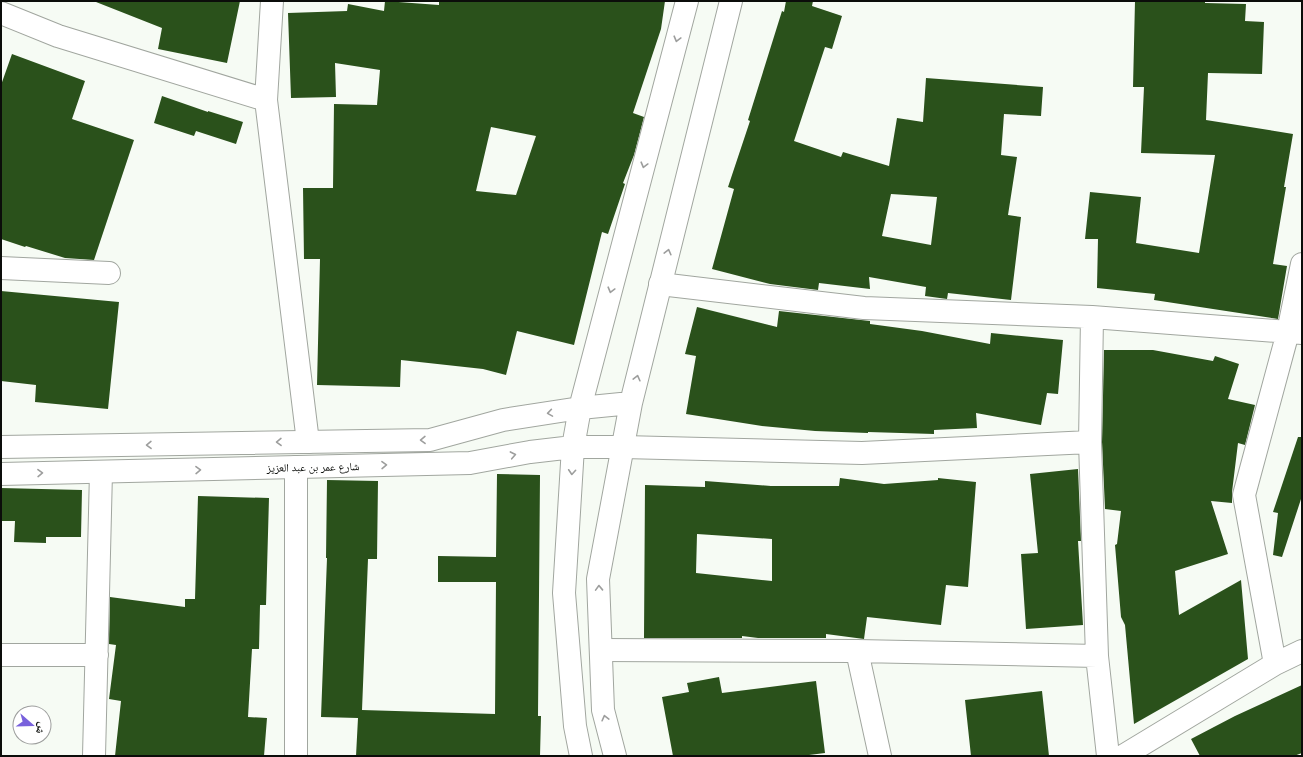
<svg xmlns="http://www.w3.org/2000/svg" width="1303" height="757" font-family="'DM Sans','Noto Naskh Arabic',sans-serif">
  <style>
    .building { fill: #2a511b; fill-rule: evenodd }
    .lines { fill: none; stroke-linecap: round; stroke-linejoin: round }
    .minor-casing { stroke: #a1a69f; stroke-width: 24 }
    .secondary-casing { stroke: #a1a69f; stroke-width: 24 }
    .minor { stroke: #fff; stroke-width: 22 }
    .secondary { stroke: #fff; stroke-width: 22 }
    .oneway { stroke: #9d9e9d }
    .labels { text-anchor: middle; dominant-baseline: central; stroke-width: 4; stroke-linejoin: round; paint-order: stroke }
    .street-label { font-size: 11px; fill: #0b0d0a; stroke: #fff }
  </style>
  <rect width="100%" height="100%" fill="#f6fbf4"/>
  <!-- building -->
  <path class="building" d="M 96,1 L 240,1 L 227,63 L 158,49 L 162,28 L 96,2 Z
    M 385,1 L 439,5 L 439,1 L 665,1 L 661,29 L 633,113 L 644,117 L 634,155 L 623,183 L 625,184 L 608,234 L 602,232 L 574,345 L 517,331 L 506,375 L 483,369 L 401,360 L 400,387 L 317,385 L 320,259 L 304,259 L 303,188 L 333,188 L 334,104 L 377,105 L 380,70 L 335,63 L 336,97 L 291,98 L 288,13 L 347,11 L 348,4 L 384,11 ZM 491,127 L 536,136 L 516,195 L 476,191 Z
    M 786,1 L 813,1 L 812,6 L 842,16 L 832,49 L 825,47 L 794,141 L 841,157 L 843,152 L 889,166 L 897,118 L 923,122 L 926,78 L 1043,87 L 1041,116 L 1004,114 L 1001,155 L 1017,157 L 1008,215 L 1021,217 L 1011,300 L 948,293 L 947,299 L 925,296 L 926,287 L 869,277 L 870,289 L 819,283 L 818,290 L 770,284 L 712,269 L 734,189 L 728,187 L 750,121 L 748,120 L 782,11 L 784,12 ZM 891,194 L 937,197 L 931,245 L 882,236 Z
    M 1135,1 L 1205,1 L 1205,3 L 1246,4 L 1245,21 L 1264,22 L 1262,74 L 1208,73 L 1206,120 L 1293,134 L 1284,187 L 1286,187 L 1273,264 L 1287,266 L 1278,319 L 1154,300 L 1155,294 L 1097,288 L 1098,239 L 1085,239 L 1090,192 L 1141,197 L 1136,243 L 1199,253 L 1215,155 L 1141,153 L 1144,87 L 1133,87 Z
    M 12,54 L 85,81 L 72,119 L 134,140 L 94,260 L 65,258 L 26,246 L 25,247 L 1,239 L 1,85 Z
    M 162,96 L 208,112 L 208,111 L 243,122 L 236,144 L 196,131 L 194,136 L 154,123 Z
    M 1,291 L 119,302 L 108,409 L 35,402 L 36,385 L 1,381 Z
    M 697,307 L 777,327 L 779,311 L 870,321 L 870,324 L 922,331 L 990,344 L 991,333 L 1063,340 L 1058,394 L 1047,393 L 1041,425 L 976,413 L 977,428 L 934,430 L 934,434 L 868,432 L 868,433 L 815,431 L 762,426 L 686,414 L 696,356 L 685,354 Z
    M 1104,350 L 1153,350 L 1213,361 L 1215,356 L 1239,364 L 1228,399 L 1255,405 L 1245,445 L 1238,443 L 1232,492 L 1232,503 L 1211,501 L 1228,554 L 1175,571 L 1179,615 L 1241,580 L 1248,659 L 1134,724 L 1125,625 L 1121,617 L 1115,545 L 1117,544 L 1121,511 L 1105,509 L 1102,442 Z
    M 1298,437 L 1302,437 L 1302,496 L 1282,557 L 1273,555 L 1278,513 L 1273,512 Z
    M 1078,469 L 1081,541 L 1078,541 L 1083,625 L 1026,629 L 1021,554 L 1038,553 L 1030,474 Z
    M 497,474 L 540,475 L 538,716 L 541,716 L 540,756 L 356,756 L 358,718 L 321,717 L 327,558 L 326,558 L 327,480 L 378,481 L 377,559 L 368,559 L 362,710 L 495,714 L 496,582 L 438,582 L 438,556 L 496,557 Z
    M 840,478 L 884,484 L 938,480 L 938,478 L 976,482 L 968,587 L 946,585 L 941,625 L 867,617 L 864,639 L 826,634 L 826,638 L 758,638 L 742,636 L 742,638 L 644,638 L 645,485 L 705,487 L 705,481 L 771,486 L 839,486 ZM 697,534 L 772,539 L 772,581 L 696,573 Z
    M 1,488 L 82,490 L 81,537 L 46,537 L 46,543 L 14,542 L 15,521 L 1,521 Z
    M 198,496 L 269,498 L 266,605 L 260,605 L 259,649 L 252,649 L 248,717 L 267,718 L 264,756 L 115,756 L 121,701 L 109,699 L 116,645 L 109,644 L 110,597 L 185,607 L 185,599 L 195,599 Z
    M 719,677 L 722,693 L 816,681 L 825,753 L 801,756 L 673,756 L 662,697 L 689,692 L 687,683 Z
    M 1302,685 L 1302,753 L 1294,756 L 1200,756 L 1191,739 L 1235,716 Z
    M 1042,691 L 1049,756 L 971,756 L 965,700 Z"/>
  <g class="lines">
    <defs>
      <path id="minor" d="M 272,1 L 266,100 L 308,442
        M 1,13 L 58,36 L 266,100
        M 1,268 L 109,273
        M 660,284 L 864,308 L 1092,317 L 1302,333
        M 623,447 L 862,453 L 1090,442
        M 296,467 L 296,756
        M 601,650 L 857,651 L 1097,656 L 1090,442 L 1092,317
        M 857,651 L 880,756
        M 1,655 L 97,655
        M 1097,656 L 1108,756
        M 1275,664 L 1244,495 L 1288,332 L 1302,264
        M 94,756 L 101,472
        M 1123,756 L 1275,664 L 1302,651"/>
      <path id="secondary" d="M 1,447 L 430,440 L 503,420 L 580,408 L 631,403
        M 1,474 L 470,463 L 530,452 L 573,447 L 623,447
        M 581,756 L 575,726 L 564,593 L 573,447 L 580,408 L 687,1
        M 615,756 L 603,710 L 598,579 L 631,403 L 731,1"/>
    </defs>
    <!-- minor casing -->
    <use href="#minor" class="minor-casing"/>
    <!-- secondary casing -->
    <use href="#secondary" class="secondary-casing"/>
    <!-- minor -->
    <use href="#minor" class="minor"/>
    <!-- secondary -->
    <use href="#secondary" class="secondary"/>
  </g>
  <!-- one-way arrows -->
  <defs><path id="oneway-chevron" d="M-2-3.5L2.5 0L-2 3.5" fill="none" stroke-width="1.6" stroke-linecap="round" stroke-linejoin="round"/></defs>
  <g class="oneway">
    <use href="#oneway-chevron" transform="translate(677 39) rotate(105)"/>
    <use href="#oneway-chevron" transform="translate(644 165) rotate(105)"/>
    <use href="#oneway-chevron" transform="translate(668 252) rotate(-76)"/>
    <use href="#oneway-chevron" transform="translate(611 290) rotate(105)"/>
    <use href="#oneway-chevron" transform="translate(637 378) rotate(-76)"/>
    <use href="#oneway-chevron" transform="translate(550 413) rotate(171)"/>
    <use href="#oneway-chevron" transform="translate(423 440) rotate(179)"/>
    <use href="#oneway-chevron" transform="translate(279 442) rotate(179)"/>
    <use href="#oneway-chevron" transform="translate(149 445) rotate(179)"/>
    <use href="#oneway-chevron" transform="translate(513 455) rotate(-11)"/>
    <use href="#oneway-chevron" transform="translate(384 465) rotate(-1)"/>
    <use href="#oneway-chevron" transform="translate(198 470) rotate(-1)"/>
    <use href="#oneway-chevron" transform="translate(572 472) rotate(94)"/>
    <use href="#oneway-chevron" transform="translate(40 473) rotate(-1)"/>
    <use href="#oneway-chevron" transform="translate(599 588) rotate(-92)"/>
    <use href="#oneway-chevron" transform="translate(605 718) rotate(-104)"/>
  </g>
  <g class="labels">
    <!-- street labels -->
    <g class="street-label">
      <text transform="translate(313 467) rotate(-1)">شارع عمر بن عبد العزيز</text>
    </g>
  </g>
  <!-- border -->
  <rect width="1303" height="757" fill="none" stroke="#0b0d0a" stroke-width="4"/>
  <!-- north arrow -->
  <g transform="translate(32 725) rotate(110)"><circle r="19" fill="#ffffff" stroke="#9d9e9d"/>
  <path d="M0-3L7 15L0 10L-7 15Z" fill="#7861dc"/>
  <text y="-6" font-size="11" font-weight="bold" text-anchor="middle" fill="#0b0d0a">ش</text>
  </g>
</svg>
